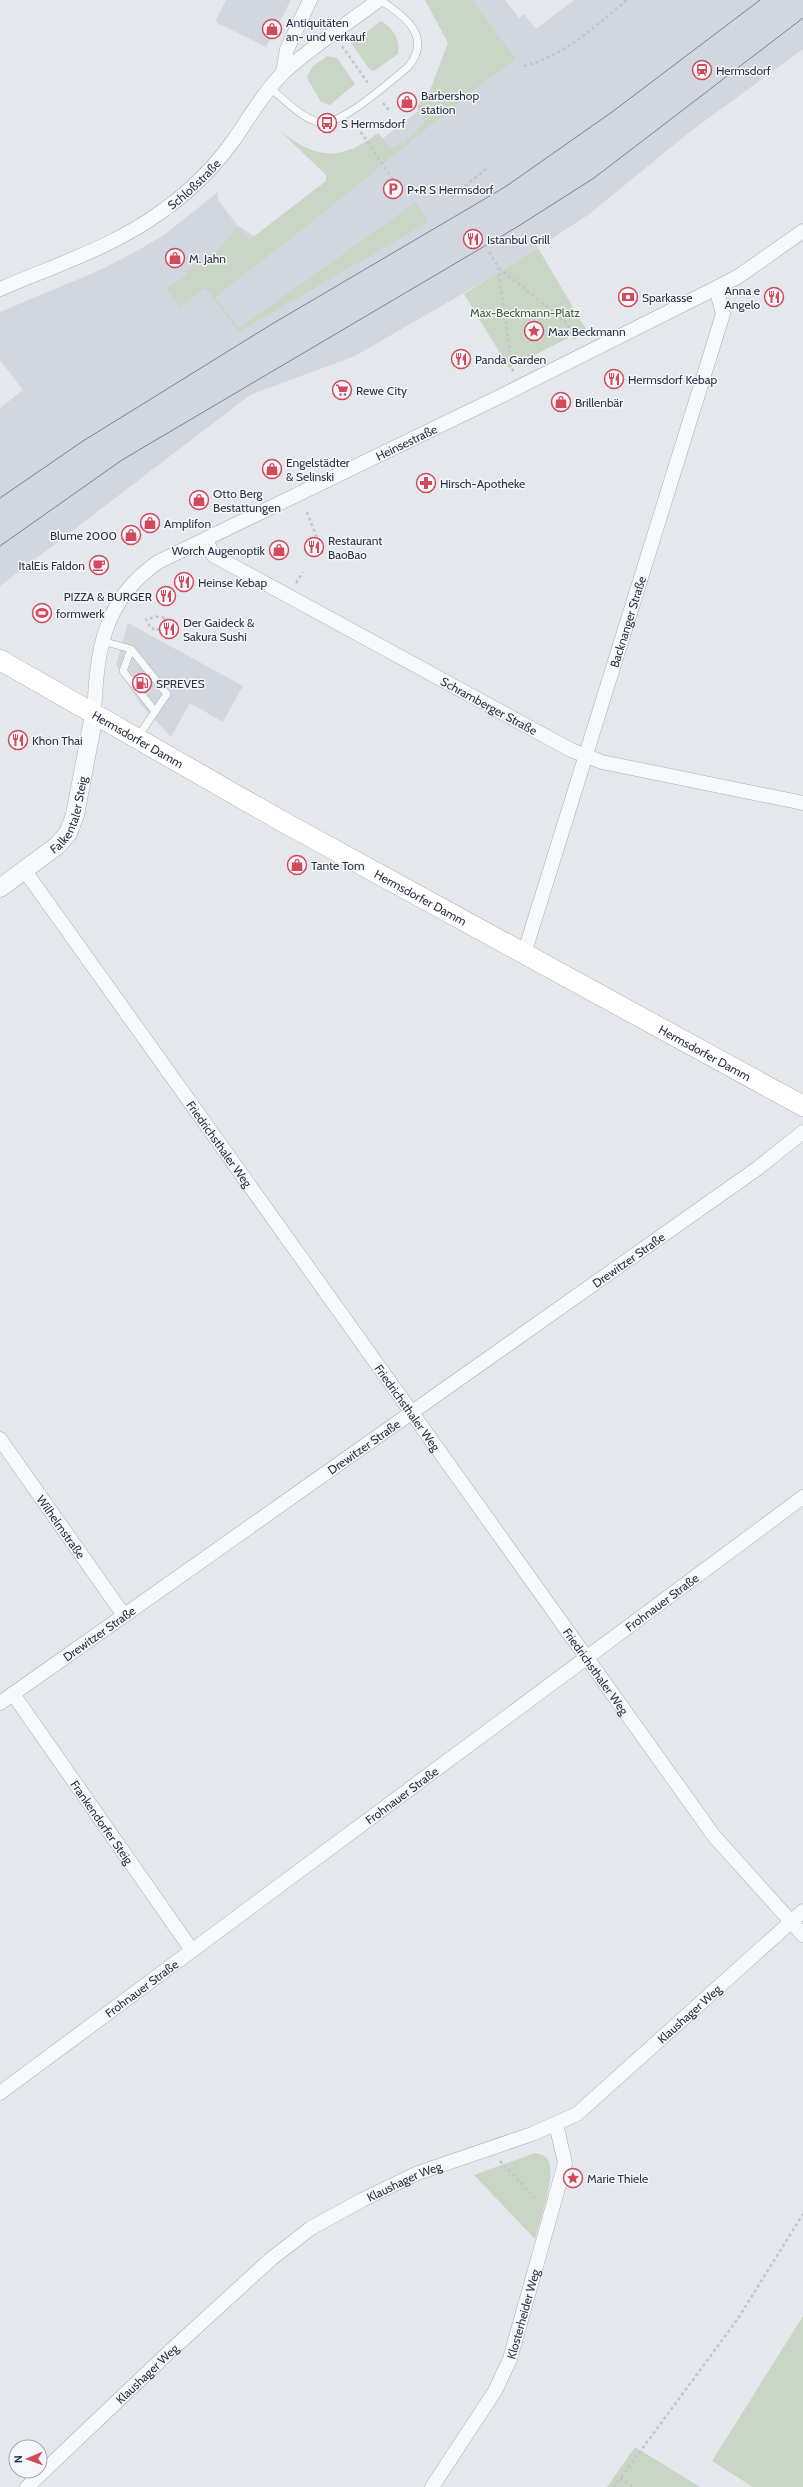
<svg xmlns="http://www.w3.org/2000/svg" width="803" height="2487" font-family="Cabin,sans-serif">
  <style>
    .built { fill: #d2d6de }
    .green { fill: #c9d6c5 }
    .lines { fill: none; stroke-linecap: round; stroke-linejoin: round }
    .service-casing { stroke: #a9aeb7; stroke-width: 8 }
    .minor-casing { stroke: #a9aeb7; stroke-width: 15 }
    .tertiary-casing { stroke: #a9aeb7; stroke-width: 19 }
    .secondary-casing { stroke: #a9aeb7; stroke-width: 21 }
    .path { stroke: #c2c5cb; stroke-width: 2.5; stroke-dasharray: 3 3; stroke-linecap: butt }
    .service { stroke: #f7f8fa; stroke-width: 7 }
    .minor { stroke: #f7f8fa; stroke-width: 14 }
    .tertiary { stroke: #f7f8fa; stroke-width: 18 }
    .secondary { stroke: #fff; stroke-width: 20 }
    .tram { stroke: #7d8696; stroke-width: 1 }
    .labels { text-anchor: middle; dominant-baseline: central; stroke-width: 3; stroke-linejoin: round; paint-order: stroke }
    .poi-label { font-size: 12px; fill: #2b3445; stroke: #f4f6f9; text-anchor: start }
    .street-label { font-size: 12px; fill: #2b3445; stroke: #f4f6f9 }
    .park-label { font-size: 12px; fill: #3f6138; stroke: #f4f6f9 }
  </style>
  <rect width="100%" height="100%" fill="#e4e7ec"/>
  <!-- built -->
  <path class="built" d="M 226,0 L 291,0 L 266,47 L 215,22 Z
    M 437,0 L 505,0 L 519,18 L 524,14 L 536,29 L 574,0 L 803,0 L 803,49 L 691,131 L 588,215 L 500,272 L 355,356 L 250,395 L 0,586 L 0,408 L 23,390 L 0,360 L 0,312 L 100,270 L 137,251 L 164,235 L 218,192 L 218,200 L 238,226 L 255,236 L 484,61 Z
    M 128,623 L 243,686 L 223,722 L 190,703 L 171,737 L 141,705 L 116,665 Z"/>
  <!-- green -->
  <path class="green" d="M 425,0 L 472,0 L 516,59 L 480,85 L 322,214 L 215,297 L 239,328 L 416,202 L 428,222 L 239,332 L 205,288 L 180,307 L 166,289 L 187,274 L 185,271 L 219,249 L 238,226 L 249,240 L 326,181 L 326,175 L 280,131 C 316,159 341,162 378,133 L 392,148 L 401,142 L 403,144 L 425,123 L 417,107 L 430,90 L 448,43 Z
    M 381,21 C 394,29 400,39 398,54 L 374,71 L 370,70 L 351,43 Z
    M 327,56 L 337,58 L 355,84 L 330,105 L 321,102 L 307,78 L 312,67 Z
    M 538,248 L 586,329 L 509,368 L 464,294 Z
    M 535,2153 C 540,2154 545,2155 548,2160 C 557,2173 539,2223 535,2239 L 474,2175 Z
    M 803,2316 L 803,2487 L 753,2487 L 712,2461 Z
    M 635,2447 L 700,2487 L 607,2487 Z"/>
  <g class="lines">
    <defs>
      <path id="service" d="M 270,88 C 284,99 300,117 318,122 C 340,128 390,81 408,67 C 433,37 405,16 380,0
        M 102,641 L 131,649 L 167,694 L 137,738
        M 131,649 L 123,671 L 154,710"/>
      <g id="minor">
        <path d="M 283,73 L 287,49 L 310,0"/>
        <path id="s1" d="M 0,289 C 56,265 116,246 165,209 C 190,191 215,166 233,141 C 249,118 263,93 283,73 C 312,46 347,24 379,0"/>
        <path id="s2" d="M 206,539 L 213,555 L 571,750 L 602,762 L 803,803"/>
        <path id="s3" d="M 94,715 C 97,651 102,601 158,562 L 499,397 L 716,288 L 739,276 L 803,231"/>
        <path id="s4" d="M 25,871 L 714,1836 L 803,1935"/>
        <path id="s5" d="M 524,954 L 723,314 L 716,288"/>
        <path id="s6" d="M 0,1439 L 123,1614"/>
        <path id="s7" d="M 13,1694 L 191,1949"/>
        <path id="s8" d="M 0,1703 L 758,1168 L 803,1132"/>
        <path id="s9" d="M 0,2093 L 803,1497"/>
        <path id="s10" d="M 27,2487 L 167,2354 L 271,2259 L 311,2228 L 362,2200 L 418,2173 L 532,2134 L 577,2114 L 803,1911"/>
        <path id="s11" d="M 432,2487 L 495,2391 L 510,2359 L 565,2163 L 556,2124"/>
      </g>
      <g id="tertiary">
        <path id="s12" d="M 0,888 L 58,845 L 68,833 L 75,815 L 94,715"/>
      </g>
      <g id="secondary">
        <path id="s13" d="M 0,660 L 278,819 L 803,1106"/>
      </g>
    </defs>
    <!-- service casing -->
    <use href="#service" class="service-casing"/>
    <!-- minor casing -->
    <use href="#minor" class="minor-casing"/>
    <!-- tertiary casing -->
    <use href="#tertiary" class="tertiary-casing"/>
    <!-- secondary casing -->
    <use href="#secondary" class="secondary-casing"/>
    <!-- path -->
    <path class="path" d="M 342,46 L 368,83
      M 524,66 C 566,55 594,27 627,0
      M 383,103 L 389,110
      M 354,122 L 398,187
      M 451,197 L 486,169
      M 489,252 L 498,267 L 513,372
      M 499,268 L 567,323 L 575,339
      M 307,512 L 324,557
      M 296,583 L 303,572
      M 165,618 L 157,631 L 150,627 L 146,619 L 161,616 L 168,620
      M 500,2161 L 538,2201
      M 620,2478 L 634,2487
      M 614,2487 L 737,2320 L 803,2214"/>
    <!-- service -->
    <use href="#service" class="service"/>
    <!-- minor -->
    <use href="#minor" class="minor"/>
    <!-- tertiary -->
    <use href="#tertiary" class="tertiary"/>
    <!-- secondary -->
    <use href="#secondary" class="secondary"/>
    <!-- tram -->
    <path class="tram" d="M 0,498 L 83,441 L 272,324 L 505,187 L 612,112 L 760,0
      M 0,546 L 122,460 L 517,227 L 594,178 L 803,18"/>
  </g>
  <!-- icons -->
  <defs>
    <symbol id="shop-ring" viewBox="-11 -11 22 22"><circle r="9.5" fill="#f4f6f9" stroke="#d1495b" stroke-width="1.5"/><path d="M-5-2.5h2.3a2.7 3.5 0 0 1 5.4 0H5L5.5 6h-11ZM-1.5-2.5h3a1.5 2.3 0 0 0-3 0Z" fill="#d1495b"/></symbol>
    <symbol id="station-ring" viewBox="-11 -11 22 22"><circle r="9.5" fill="#f4f6f9" stroke="#d1495b" stroke-width="1.5"/><path d="M-3-6H3Q5-6 5-4V2Q5 4 3 4L4.5 6H3L1.5 4h-3L-3 6H-4.5L-3 4Q-5 4-5 2V-4Q-5-6-3-6ZM-3.5-4v3h7v-3ZM-3.5 1v1.5H-2V1ZM2 1v1.5H3.5V1Z" fill="#d1495b"/></symbol>
    <symbol id="bus-ring" viewBox="-11 -11 22 22"><circle r="9.5" fill="#f4f6f9" stroke="#d1495b" stroke-width="1.5"/><path d="M-5-6H5V4H4V6H2V4H-2V6H-4V4H-5ZM-3.5-4V0h7V-4ZM-3.5 1.2v1.5H-2V1.2ZM2 1.2v1.5H3.5V1.2Z" fill="#d1495b"/></symbol>
    <symbol id="parking-ring" viewBox="-11 -11 22 22"><circle r="9.5" fill="#f4f6f9" stroke="#d1495b" stroke-width="1.5"/><path d="M-3.5-5.5H1a3.5 3.5 0 0 1 0 7H-1V5.5H-3.5ZM-1-3.4V-.6H.8a1.4 1.4 0 0 0 0-2.8Z" fill="#d1495b"/></symbol>
    <symbol id="restaurant-ring" viewBox="-11 -11 22 22"><circle r="9.5" fill="#f4f6f9" stroke="#d1495b" stroke-width="1.5"/><path d="M-5-6h1v4h1v-4h1v4h1v-4h1v5L-1.5 .5V6h-2V.5L-5-1ZM5-6V6H3V1.5H1.5Q1.5-4 5-6Z" fill="#d1495b"/></symbol>
    <symbol id="bank-ring" viewBox="-11 -11 22 22"><circle r="9.5" fill="#f4f6f9" stroke="#d1495b" stroke-width="1.5"/><path d="M-6-4H6V4H-6ZM0-2.3a2.3 2.3 0 1 0 0 4.6a2.3 2.3 0 1 0 0-4.6Z" fill="#d1495b"/></symbol>
    <symbol id="sight-ring" viewBox="-11 -11 22 22"><circle r="9.5" fill="#f4f6f9" stroke="#d1495b" stroke-width="1.5"/><path d="M0-6L1.8-2.2L6-1.7L2.9 1.2L3.7 5.4L0 3.3L-3.7 5.4L-2.9 1.2L-6-1.7L-1.8-2.2Z" fill="#d1495b"/></symbol>
    <symbol id="supermarket-ring" viewBox="-11 -11 22 22"><circle r="9.5" fill="#f4f6f9" stroke="#d1495b" stroke-width="1.5"/><path d="M-6-5.5h2.5l.6 2H6L4.5 2H-2.5L-4.4-4H-6ZM-1.5 3.2a1.3 1.3 0 1 0 .1 0ZM3 3.2a1.3 1.3 0 1 0 .1 0Z" fill="#d1495b"/></symbol>
    <symbol id="pharmacy-ring" viewBox="-11 -11 22 22"><circle r="9.5" fill="#f4f6f9" stroke="#d1495b" stroke-width="1.5"/><path d="M-2-6h4v4h4v4h-4v4h-4v-4h-4v-4h4Z" fill="#d1495b"/></symbol>
    <symbol id="cafe-ring" viewBox="-11 -11 22 22"><circle r="9.5" fill="#f4f6f9" stroke="#d1495b" stroke-width="1.5"/><path d="M-5.5-4.5H6V0H3Q3 3.5 0 3.5H-2.5Q-5.5 3.5-5.5 0ZM3-3.2v2h1.7v-2ZM-6 4.5H4V6H-6Z" fill="#d1495b"/></symbol>
    <symbol id="stadium-ring" viewBox="-11 -11 22 22"><circle r="9.5" fill="#f4f6f9" stroke="#d1495b" stroke-width="1.5"/><path d="M0-5a6.5 5 0 1 0 0 10a6.5 5 0 1 0 0-10ZM-3.5-1.8h7v3.6h-7Z" fill="#d1495b"/></symbol>
    <symbol id="fuel-ring" viewBox="-11 -11 22 22"><circle r="9.5" fill="#f4f6f9" stroke="#d1495b" stroke-width="1.5"/><path d="M-5.5-6h7V0h2V4h1.3V-2.5L3-4.5l.8-.8L6-3V5H2.5V1h-1V6h-7ZM-4.2-4.7v3.2H.2V-4.7Z" fill="#d1495b"/></symbol>
  </defs>
  <g fill-rule="evenodd">
    <use href="#shop-ring" x="261" y="18" width="22" height="22"/>
    <use href="#station-ring" x="691" y="59" width="22" height="22"/>
    <use href="#shop-ring" x="396" y="91" width="22" height="22"/>
    <use href="#bus-ring" x="316" y="112" width="22" height="22"/>
    <use href="#parking-ring" x="382" y="178" width="22" height="22"/>
    <use href="#restaurant-ring" x="462" y="228" width="22" height="22"/>
    <use href="#shop-ring" x="164" y="247" width="22" height="22"/>
    <use href="#bank-ring" x="617" y="286" width="22" height="22"/>
    <use href="#restaurant-ring" x="763" y="286" width="22" height="22"/>
    <use href="#sight-ring" x="523" y="320" width="22" height="22"/>
    <use href="#restaurant-ring" x="450" y="348" width="22" height="22"/>
    <use href="#restaurant-ring" x="603" y="368" width="22" height="22"/>
    <use href="#supermarket-ring" x="331" y="379" width="22" height="22"/>
    <use href="#shop-ring" x="550" y="391" width="22" height="22"/>
    <use href="#shop-ring" x="261" y="458" width="22" height="22"/>
    <use href="#pharmacy-ring" x="415" y="472" width="22" height="22"/>
    <use href="#shop-ring" x="188" y="489" width="22" height="22"/>
    <use href="#shop-ring" x="139" y="512" width="22" height="22"/>
    <use href="#shop-ring" x="120" y="524" width="22" height="22"/>
    <use href="#restaurant-ring" x="303" y="536" width="22" height="22"/>
    <use href="#shop-ring" x="268" y="539" width="22" height="22"/>
    <use href="#cafe-ring" x="88" y="554" width="22" height="22"/>
    <use href="#restaurant-ring" x="173" y="571" width="22" height="22"/>
    <use href="#restaurant-ring" x="155" y="585" width="22" height="22"/>
    <use href="#stadium-ring" x="31" y="602" width="22" height="22"/>
    <use href="#restaurant-ring" x="158" y="618" width="22" height="22"/>
    <use href="#fuel-ring" x="131" y="672" width="22" height="22"/>
    <use href="#restaurant-ring" x="7" y="729" width="22" height="22"/>
    <use href="#shop-ring" x="286" y="854" width="22" height="22"/>
    <use href="#sight-ring" x="562" y="2167" width="22" height="22"/>
  </g>
  <g class="labels">
    <!-- poi labels -->
    <g class="poi-label">
      <text x="286" y="22">Antiquitäten<tspan x="286" dy="14">an- und verkauf</tspan></text>
      <text x="716" y="70">Hermsdorf</text>
      <text x="421" y="95">Barbershop<tspan x="421" dy="14">station</tspan></text>
      <text x="341" y="123">S Hermsdorf</text>
      <text x="407" y="189">P+R S Hermsdorf</text>
      <text x="487" y="239">Istanbul Grill</text>
      <text x="189" y="258">M. Jahn</text>
      <text x="760" y="290" text-anchor="end">Anna e<tspan x="760" dy="14">Angelo</tspan></text>
      <text x="642" y="297">Sparkasse</text>
      <text x="548" y="331">Max Beckmann</text>
      <text x="475" y="359">Panda Garden</text>
      <text x="628" y="379">Hermsdorf Kebap</text>
      <text x="356" y="390">Rewe City</text>
      <text x="575" y="402">Brillenbär</text>
      <text x="286" y="462">Engelstädter<tspan x="286" dy="14">&amp; Selinski</tspan></text>
      <text x="440" y="483">Hirsch-Apotheke</text>
      <text x="213" y="493">Otto Berg<tspan x="213" dy="14">Bestattungen</tspan></text>
      <text x="164" y="523">Amplifon</text>
      <text x="117" y="535" text-anchor="end">Blume 2000</text>
      <text x="328" y="540">Restaurant<tspan x="328" dy="14">BaoBao</tspan></text>
      <text x="265" y="550" text-anchor="end">Worch Augenoptik</text>
      <text x="85" y="565" text-anchor="end">ItalEis Faldon</text>
      <text x="198" y="582">Heinse Kebap</text>
      <text x="152" y="596" text-anchor="end">PIZZA &amp; BURGER</text>
      <text x="56" y="613">formwerk</text>
      <text x="183" y="622">Der Gaideck &amp;<tspan x="183" dy="14">Sakura Sushi</tspan></text>
      <text x="156" y="683">SPREVES</text>
      <text x="32" y="740">Khon Thai</text>
      <text x="311" y="865">Tante Tom</text>
      <text x="587" y="2178">Marie Thiele</text>
    </g>
    <!-- street labels -->
    <g class="street-label">
      <text stroke="none"><textPath href="#s1" startOffset="222">Schloßstraße</textPath></text>
      <text stroke="none"><textPath href="#s3" startOffset="449">Heinsestraße</textPath></text>
      <text stroke="none"><textPath href="#s5" startOffset="348">Backnanger Straße</textPath></text>
      <text stroke="none"><textPath href="#s2" startOffset="332">Schramberger Straße</textPath></text>
      <text stroke="none"><textPath href="#s13" startOffset="159">Hermsdorfer Damm</textPath></text>
      <text stroke="none"><textPath href="#s12" startOffset="105">Falkentaler Steig</textPath></text>
      <text stroke="none"><textPath href="#s13" startOffset="483">Hermsdorfer Damm</textPath></text>
      <text stroke="none"><textPath href="#s13" startOffset="807">Hermsdorfer Damm</textPath></text>
      <text stroke="none"><textPath href="#s4" startOffset="335">Friedrichsthaler Weg</textPath></text>
      <text stroke="none"><textPath href="#s8" startOffset="769">Drewitzer Straße</textPath></text>
      <text stroke="none"><textPath href="#s4" startOffset="659">Friedrichsthaler Weg</textPath></text>
      <text stroke="none"><textPath href="#s8" startOffset="445">Drewitzer Straße</textPath></text>
      <text stroke="none"><textPath href="#s6" startOffset="107">Wilhelmstraße</textPath></text>
      <text stroke="none"><textPath href="#s9" startOffset="824">Frohnauer Straße</textPath></text>
      <text stroke="none"><textPath href="#s8" startOffset="121">Drewitzer Straße</textPath></text>
      <text stroke="none"><textPath href="#s4" startOffset="983">Friedrichsthaler Weg</textPath></text>
      <text stroke="none"><textPath href="#s9" startOffset="500">Frohnauer Straße</textPath></text>
      <text stroke="none"><textPath href="#s7" startOffset="156">Frankendorfer Steig</textPath></text>
      <text stroke="none"><textPath href="#s9" startOffset="176">Frohnauer Straße</textPath></text>
      <text stroke="none"><textPath href="#s10" startOffset="825">Klaushager Weg</textPath></text>
      <text stroke="none"><textPath href="#s10" startOffset="489">Klaushager Weg</textPath></text>
      <text stroke="none"><textPath href="#s11" startOffset="197">Klosterheider Weg</textPath></text>
      <text stroke="none"><textPath href="#s10" startOffset="165">Klaushager Weg</textPath></text>
    </g>
    <!-- park labels -->
    <g class="park-label">
      <text x="525" y="312">Max-Beckmann-Platz</text>
    </g>
  </g>
  <!-- north arrow -->
  <g transform="translate(28 2459) rotate(268)"><circle r="19" fill="#f4f6f9" stroke="#a4a8b1"/>
  <path d="M0-3L7 15L0 10L-7 15Z" fill="#d1495b"/>
  <text y="-6" font-size="11" font-weight="bold" text-anchor="middle" fill="#2b3445">N</text>
  </g>
</svg>
